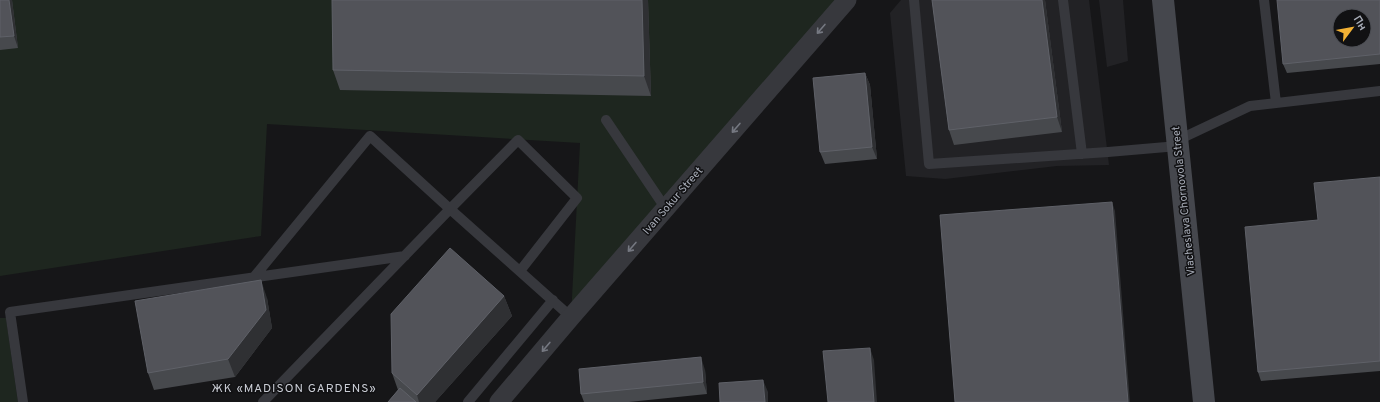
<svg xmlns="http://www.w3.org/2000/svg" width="1380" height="402" font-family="Overpass,sans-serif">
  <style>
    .built { fill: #222225 }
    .green { fill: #1e261f }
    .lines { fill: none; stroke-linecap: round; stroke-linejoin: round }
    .lane { stroke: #37383d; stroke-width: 10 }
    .street { stroke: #37383d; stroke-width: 19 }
    .secondary { stroke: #45474d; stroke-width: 22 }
    .wall { fill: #47494d }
    .shaded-wall { fill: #2f3033 }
    .building { fill: #525359; stroke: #5f6168; fill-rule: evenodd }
    .oneway { stroke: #757881 }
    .labels { text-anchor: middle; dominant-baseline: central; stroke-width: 3; stroke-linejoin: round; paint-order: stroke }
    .street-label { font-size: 11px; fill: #a8adb8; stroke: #111113 }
    .neighbourhood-label { font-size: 12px; letter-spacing: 1px; fill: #c9ccd4; stroke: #111113 }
  </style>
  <rect width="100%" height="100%" fill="#161618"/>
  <!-- built -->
  <path class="built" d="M 901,0 L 1089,0 L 1109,165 L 1057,166 L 945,179 L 906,176 L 890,13 Z
    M 1099,0 L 1123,0 L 1128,61 L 1107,67 Z"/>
  <!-- green -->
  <path class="green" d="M 0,0 L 847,0 L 571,317 L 580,143 L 267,124 L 261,236 L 0,276 Z
    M 0,318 L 6,318 L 18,402 L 0,402 Z"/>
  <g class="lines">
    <!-- lane -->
    <path class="lane" d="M 914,0 L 929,164 L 1108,152 L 1178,146
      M 1063,0 L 1082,154
      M 1264,0 L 1276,103
      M 606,120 L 666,209
      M 1178,140 L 1250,106 L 1380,91
      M 254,277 L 370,136 L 450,209 L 518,140 L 577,198 L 520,271
      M 23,402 L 10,312 L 405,256
      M 263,402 L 450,209 L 571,317
      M 468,402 L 553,300"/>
    <!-- street -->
    <path class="street" d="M 499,402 L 571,317 L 847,0"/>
    <!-- secondary -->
    <path class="secondary" d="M 1163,0 L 1204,402"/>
  </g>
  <!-- wall -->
  <path class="wall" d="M 0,0 L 12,0 L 18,48 L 0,50 Z
    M 648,0 L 651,96 L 340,90 L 333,70 Z
    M 932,0 L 1045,0 L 1062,132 L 954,145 L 949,130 Z
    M 1380,0 L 1380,64 L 1287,73 L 1283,64 Z
    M 865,73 L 870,85 L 877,159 L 825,164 L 820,152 Z
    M 1380,177 L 1380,371 L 1261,381 L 1258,372 Z
    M 504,296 L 512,316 L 435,402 L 388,402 L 398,390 L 392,373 Z
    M 267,298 L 272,328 L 235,377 L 154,390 L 148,373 Z
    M 705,370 L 707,394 L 629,402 L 584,402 L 581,394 Z"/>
  <!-- shaded-wall -->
  <path class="shaded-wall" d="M 9,0 L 12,0 L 18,48 L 14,36 Z
    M 642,0 L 648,0 L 651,96 L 644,76 Z
    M 1042,0 L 1045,0 L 1062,132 L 1057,117 Z
    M 865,73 L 870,85 L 877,159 L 872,147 Z
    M 1112,202 L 1115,211 L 1130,402 L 1128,402 Z
    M 261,280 L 267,298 L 272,328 L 235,377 L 228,359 Z
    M 504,296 L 512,316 L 435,402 L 419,402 L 417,395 Z
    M 870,348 L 874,360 L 877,402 L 874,402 Z
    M 701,357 L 705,370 L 707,394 L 703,382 Z
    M 763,380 L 768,392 L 768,402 L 765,402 Z"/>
  <!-- building -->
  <path class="building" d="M 0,0 L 9,0 L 14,36 L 0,37 Z
    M 332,0 L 642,0 L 644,76 L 333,70 Z
    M 932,0 L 1042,0 L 1057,117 L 949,130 Z
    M 1277,0 L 1380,0 L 1380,54 L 1283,64 ZM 1340,16 L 1364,16 L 1364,40 L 1340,40 Z
    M 865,73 L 872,147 L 820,152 L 813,78 Z
    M 1380,177 L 1380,361 L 1258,372 L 1245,227 L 1318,220 L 1314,183 Z
    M 1112,202 L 1128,402 L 955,402 L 940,215 Z
    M 450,248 L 504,296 L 417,395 L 392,373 L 391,314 Z
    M 261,280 L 266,310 L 228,359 L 148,373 L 135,301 Z
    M 870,348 L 874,402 L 828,402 L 823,351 Z
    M 701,357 L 703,382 L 581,394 L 579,369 Z
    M 763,380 L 765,402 L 720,402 L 719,383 Z
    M 400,388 L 416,402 L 388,402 Z"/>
  <!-- one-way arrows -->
  <defs><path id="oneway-shaft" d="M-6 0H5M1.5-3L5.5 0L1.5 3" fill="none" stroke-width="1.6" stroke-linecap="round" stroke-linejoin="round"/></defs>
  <g class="oneway">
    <use href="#oneway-shaft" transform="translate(821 29) rotate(131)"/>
    <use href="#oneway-shaft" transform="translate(736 128) rotate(131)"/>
    <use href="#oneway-shaft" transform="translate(632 247) rotate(131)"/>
    <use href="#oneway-shaft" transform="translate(546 347) rotate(130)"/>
  </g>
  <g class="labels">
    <!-- street labels -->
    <g class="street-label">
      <text transform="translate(673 201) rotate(-49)">Ivan Sokur Street</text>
      <text transform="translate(1184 201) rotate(-96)">Viacheslava Chornovola Street</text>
    </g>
    <!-- neighbourhood labels -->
    <g class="neighbourhood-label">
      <text x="294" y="389">ЖК «MADISON GARDENS»</text>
    </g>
  </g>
  <!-- north arrow -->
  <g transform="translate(1352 28) rotate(58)"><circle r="19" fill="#111113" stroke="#4d4f55"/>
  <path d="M0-3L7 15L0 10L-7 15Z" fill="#f2b134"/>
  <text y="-6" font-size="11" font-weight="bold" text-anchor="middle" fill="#a8adb8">Пн</text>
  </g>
</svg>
